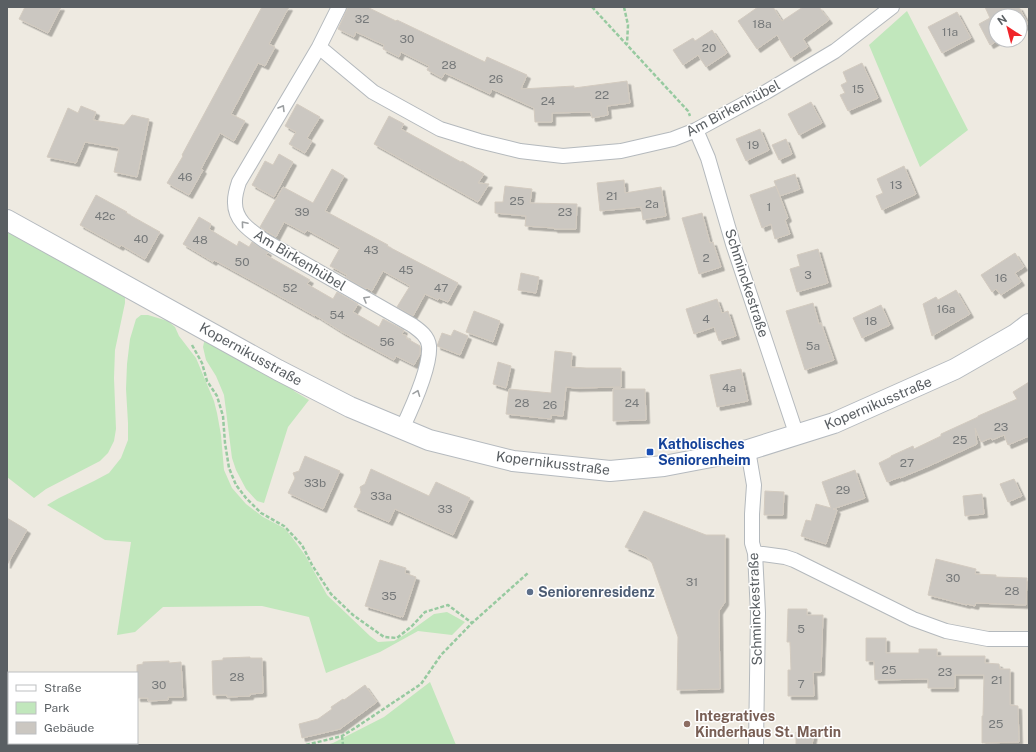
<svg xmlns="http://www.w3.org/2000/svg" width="1036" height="752" font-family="'Public Sans',sans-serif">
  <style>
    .green { fill: #c1e7bc }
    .building { fill: #cbc7c1; stroke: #d3cbc0; filter: url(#shadow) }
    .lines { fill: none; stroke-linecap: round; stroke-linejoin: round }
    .street-casing { stroke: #b4b9bd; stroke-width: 16 }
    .secondary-casing { stroke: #b5babf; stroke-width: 22 }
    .path { stroke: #97caa0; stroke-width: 2.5; stroke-dasharray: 4 2; stroke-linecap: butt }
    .street { stroke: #fff; stroke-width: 14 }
    .secondary { stroke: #fff; stroke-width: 20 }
    .oneway { stroke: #9c9fa1 }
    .transit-dot { fill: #1a4fb4; stroke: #fff; stroke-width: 1.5 }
    .service-dot { fill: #5c6f8a; stroke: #fff; stroke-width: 1.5 }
    .education-dot { fill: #8d6e63; stroke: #fff; stroke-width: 1.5 }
    .labels { text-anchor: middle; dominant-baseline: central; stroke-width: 3; stroke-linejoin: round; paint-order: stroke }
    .number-label { font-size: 12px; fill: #76797a }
    .street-label { font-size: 14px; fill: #5a5f63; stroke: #fff }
    .transit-label { font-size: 14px; font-weight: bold; fill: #164399; stroke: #fff; text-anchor: start }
    .service-label { font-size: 14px; font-weight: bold; fill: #4e5e75; stroke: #fff; text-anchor: start }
    .education-label { font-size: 14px; font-weight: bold; fill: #785e54; stroke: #fff; text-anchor: start }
  </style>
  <defs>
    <filter id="shadow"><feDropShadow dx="3.5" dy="3.5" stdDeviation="0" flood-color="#0004"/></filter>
  </defs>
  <rect width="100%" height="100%" fill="#eeeae1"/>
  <!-- green -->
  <path class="green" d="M 907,11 L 968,130 L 920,167 L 869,45 Z
    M 7,228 L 125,295 L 125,303 L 115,350 L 114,378 L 116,429 L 114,441 L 108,453 L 100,461 L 46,489 L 34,498 L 7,477 Z
    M 141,315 L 148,315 L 168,321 L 175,327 L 179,336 L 196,358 L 214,401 L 217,413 L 221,435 L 224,470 L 232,488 L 246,504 L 263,517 L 284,528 L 291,536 L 305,555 L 327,595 L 370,636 L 378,642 L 394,641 L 409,632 L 434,614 L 447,612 L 465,622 L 452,635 L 418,631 L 380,652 L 326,673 L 309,617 L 262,606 L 163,607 L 135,632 L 117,635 L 131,542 L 105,540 L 47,505 L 59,498 L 94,481 L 109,473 L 121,458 L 128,440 L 128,423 L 126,389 L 127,364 L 130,339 L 136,319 Z
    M 205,338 L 290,383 L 294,391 L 309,400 L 288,427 L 264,503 L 257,501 L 246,489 L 236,470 L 232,458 L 224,395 L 216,376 L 206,360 L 203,347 Z
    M 430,682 L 456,745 L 326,745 L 333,743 L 384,717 Z"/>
  <!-- building -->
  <path class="building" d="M 25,7 L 61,7 L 48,33 L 19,19 Z
    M 262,7 L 289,7 L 269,44 L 275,47 L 265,66 L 258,63 L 231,114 L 245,121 L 234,141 L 220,133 L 201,169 L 203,170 L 189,195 L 167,183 L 183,156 L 182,155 Z
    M 348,7 L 367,7 L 396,21 L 397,20 L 485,62 L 487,57 L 527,75 L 521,89 L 574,86 L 574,88 L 627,81 L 630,103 L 607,106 L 608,115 L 592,118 L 591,112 L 552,113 L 552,122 L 535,122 L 534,108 L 492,89 L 490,94 L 445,73 L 442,78 L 427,70 L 429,66 L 401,52 L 399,57 L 383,49 L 384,45 L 356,32 L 354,37 L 338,29 Z
    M 758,7 L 773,7 L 782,21 L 803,7 L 819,7 L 829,20 L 803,39 L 808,47 L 791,58 L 777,35 L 757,49 L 738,21 Z
    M 985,7 L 1019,7 L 1028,24 L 1020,29 L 1020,16 L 996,16 L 996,40 L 999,40 L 990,45 L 979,24 L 990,18 Z
    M 957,12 L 971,38 L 942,53 L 928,27 Z
    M 712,30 L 727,53 L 706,67 L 698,55 L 683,65 L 673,50 L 693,38 L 695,41 Z
    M 862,63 L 878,98 L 848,111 L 840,95 L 845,93 L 841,85 L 847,82 L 843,72 Z
    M 811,102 L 822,123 L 799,135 L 788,114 Z
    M 297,104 L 320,117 L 307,138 L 312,141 L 305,153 L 289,144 L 296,132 L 285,126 Z
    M 81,106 L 96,112 L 93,120 L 124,125 L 132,115 L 149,119 L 137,177 L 114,172 L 119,148 L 85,142 L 76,163 L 47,157 L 68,108 L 78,113 Z
    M 389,116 L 404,124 L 401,129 L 461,162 L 462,161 L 484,174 L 478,183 L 489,184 L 478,202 L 374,144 Z
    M 760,129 L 769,150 L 746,161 L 736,139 Z
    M 786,139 L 792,154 L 779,160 L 772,145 Z
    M 279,154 L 293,162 L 274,197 L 252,185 L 265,161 L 273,165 Z
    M 904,166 L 916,194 L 882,210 L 876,196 L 883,193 L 877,179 Z
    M 332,169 L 344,176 L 325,211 L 388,245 L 387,246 L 458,283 L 448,302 L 439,298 L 438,300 L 425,294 L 413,316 L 397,307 L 410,286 L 383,271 L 372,291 L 367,288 L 366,289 L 345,277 L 347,275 L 330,266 L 340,248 L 307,230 L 305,233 L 284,222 L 276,237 L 260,227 L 283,187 L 313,203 Z
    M 795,174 L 800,189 L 780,196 L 776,186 L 788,218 L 785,220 L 790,234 L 775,239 L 771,224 L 762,228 L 750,195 L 776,186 L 774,181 Z
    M 624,180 L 625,193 L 661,187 L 666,216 L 643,220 L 641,207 L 600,211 L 597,183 Z
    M 505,186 L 532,189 L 530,203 L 577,204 L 576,229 L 554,229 L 554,228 L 525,226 L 526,216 L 495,213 L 495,202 L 503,202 Z
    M 96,195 L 127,212 L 126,213 L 160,232 L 145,259 L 121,245 L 120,247 L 80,225 Z
    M 702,213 L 710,243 L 713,242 L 721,267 L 699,274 L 682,218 Z
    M 199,217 L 211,224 L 209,229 L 237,246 L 239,241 L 249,247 L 252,242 L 268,252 L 266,255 L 310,280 L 307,284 L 333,299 L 337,292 L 358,304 L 353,312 L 379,327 L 383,319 L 404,330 L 402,334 L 407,336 L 406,338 L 420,346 L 420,354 L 414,365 L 396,356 L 394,360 L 342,332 L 315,315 L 315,316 L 256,283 L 214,260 L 213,262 L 183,244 Z
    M 818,249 L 828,283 L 797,292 L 790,269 L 800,266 L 797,255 Z
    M 1015,253 L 1024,267 L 1015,273 L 1021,282 L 1001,295 L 996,289 L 992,292 L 981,275 Z
    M 521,273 L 539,277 L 536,293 L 518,290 Z
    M 956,290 L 970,314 L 932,336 L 923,304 L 936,297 L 938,300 Z
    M 717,299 L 722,313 L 728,311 L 736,336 L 719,341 L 714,327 L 694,334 L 686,309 Z
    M 813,303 L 819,324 L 821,323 L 834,360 L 805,370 L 786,311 Z
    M 881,305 L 890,325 L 862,338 L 853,318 Z
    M 474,311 L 500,321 L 493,342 L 466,332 Z
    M 454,330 L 468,336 L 460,355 L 437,346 L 442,333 L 451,336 Z
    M 555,351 L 572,353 L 571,367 L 586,368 L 621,368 L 621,387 L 576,388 L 566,387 L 563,416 L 551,415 L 551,419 L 506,414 L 509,389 L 551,393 Z
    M 498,362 L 511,366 L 506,388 L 493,384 Z
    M 741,369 L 748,401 L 717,407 L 710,375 Z
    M 1029,382 L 1029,436 L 1008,445 L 1004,435 L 992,440 L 991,438 L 981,442 L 975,428 L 977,444 L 929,466 L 900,478 L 900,477 L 887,482 L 879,463 L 891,457 L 891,456 L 913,446 L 914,449 L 941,436 L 941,434 L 978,417 L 978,416 L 1017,399 L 1013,392 Z
    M 613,389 L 645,389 L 646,420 L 613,421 Z
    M 305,456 L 340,471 L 323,509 L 288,493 L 295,478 L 293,473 L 299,471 Z
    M 371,469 L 429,496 L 436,482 L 470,498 L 453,535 L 395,509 L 389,522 L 354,507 L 361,492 L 360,487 L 365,484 Z
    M 855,470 L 865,498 L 833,509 L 837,510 L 826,544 L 801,536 L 806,520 L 811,521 L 816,504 L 831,508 L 822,482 Z
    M 1014,479 L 1022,496 L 1008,502 L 1000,484 Z
    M 765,491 L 784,492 L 783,515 L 764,515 Z
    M 982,494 L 984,514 L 965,516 L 963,496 Z
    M 644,511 L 706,535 L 725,535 L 725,602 L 719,611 L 720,689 L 677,690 L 678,637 L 652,563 L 647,557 L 625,547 Z
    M 7,518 L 27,530 L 7,565 Z
    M 936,559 L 976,569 L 975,574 L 996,575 L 996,577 L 1027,578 L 1026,605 L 976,603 L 975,606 L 967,604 L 967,605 L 928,595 Z
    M 380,560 L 406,568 L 405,573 L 416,577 L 403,617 L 401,616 L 401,617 L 365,606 Z
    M 788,609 L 807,609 L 807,615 L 823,615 L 821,672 L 813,672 L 814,696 L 788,696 L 788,670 L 791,670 L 790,642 L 787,642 Z
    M 866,638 L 886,638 L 886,653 L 919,653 L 919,649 L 937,649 L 937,656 L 985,656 L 985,663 L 999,664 L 1000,669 L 1010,669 L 1010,705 L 1018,706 L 1019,742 L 982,743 L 982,716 L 983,716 L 984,675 L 955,675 L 955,688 L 928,688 L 928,679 L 875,680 L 874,661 L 866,661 Z
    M 250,657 L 250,658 L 262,658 L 263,693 L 250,694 L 250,696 L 227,697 L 227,695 L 213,695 L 212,661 L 223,660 L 223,658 Z
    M 169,661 L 169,663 L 181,662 L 183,697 L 168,697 L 168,700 L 148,701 L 148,698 L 137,698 L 137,665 L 143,664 L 143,662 Z
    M 365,685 L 377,702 L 340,729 L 302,738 L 299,724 L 318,719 L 332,709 L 331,707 L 343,699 L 344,700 Z
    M 796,732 L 814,732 L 812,745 L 796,745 Z"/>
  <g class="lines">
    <defs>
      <path id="street" d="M 319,47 L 339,7
        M 696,130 L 708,158 L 733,244 L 797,436
        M 402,429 C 411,410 431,367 429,346 C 428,336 419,330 412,325 L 265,241 C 251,231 234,221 235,201 C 235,195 237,188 239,182 L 319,47 L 373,92 L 440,129 L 479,141 L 520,151 L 563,156 L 621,151 L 673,139 L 696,130 L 766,92 L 835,51 L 892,7
        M 748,450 L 754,485 L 752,514 L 752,543 L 755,553 L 758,613 L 756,745
        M 755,553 L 785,557 L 794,560 L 913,619 L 946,631 L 988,639 L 1029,639"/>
      <path id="secondary" d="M 7,220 L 278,370 L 350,407 L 429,440 L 513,461 L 610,471 L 664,466 L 748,450 L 834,423 L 955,369 L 1016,334 L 1029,324"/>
    </defs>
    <!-- street casing -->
    <use href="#street" class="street-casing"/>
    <!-- secondary casing -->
    <use href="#secondary" class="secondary-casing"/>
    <!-- path -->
    <path class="path" d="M 592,7 L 688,111 L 690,116
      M 624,7 L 628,25 L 627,44
      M 192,345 L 202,363 L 207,381 L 217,396 L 223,416 L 225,443 L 229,468 L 236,485 L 246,498 L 261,513 L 284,526 L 302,545 L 312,565 L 331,594 L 353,615 L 384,637 L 397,638 L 412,626 L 425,612 L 448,605 L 472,623
      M 342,736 L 343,745
      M 306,745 L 342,736 L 355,728 L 421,684 L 441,655 L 472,623 L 528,573"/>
    <!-- street -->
    <use href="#street" class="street"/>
    <!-- secondary -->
    <use href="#secondary" class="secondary"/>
  </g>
  <!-- one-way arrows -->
  <defs><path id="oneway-chevron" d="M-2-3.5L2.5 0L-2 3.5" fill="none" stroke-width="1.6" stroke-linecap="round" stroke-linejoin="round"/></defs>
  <g class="oneway">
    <use href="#oneway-chevron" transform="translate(282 108) rotate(-59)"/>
    <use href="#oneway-chevron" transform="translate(244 224) rotate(-130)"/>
    <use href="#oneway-chevron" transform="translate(366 299) rotate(-150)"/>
    <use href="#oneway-chevron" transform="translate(417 393) rotate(-69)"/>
  </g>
  <!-- markers -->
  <rect class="transit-dot" x="646" y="448" width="8" height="8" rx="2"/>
  <circle class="service-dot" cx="530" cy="592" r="4"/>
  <circle class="education-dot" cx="687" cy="724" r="4"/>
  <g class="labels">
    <!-- number labels -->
    <g class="number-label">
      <text x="362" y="19">32</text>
      <text x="762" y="24">18a</text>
      <text x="950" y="32">11a</text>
      <text x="407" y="39">30</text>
      <text x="709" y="48">20</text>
      <text x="449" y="65">28</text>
      <text x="496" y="79">26</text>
      <text x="858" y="89">15</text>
      <text x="602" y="95">22</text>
      <text x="548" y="101">24</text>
      <text x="753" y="145">19</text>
      <text x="185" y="177">46</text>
      <text x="896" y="185">13</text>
      <text x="612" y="196">21</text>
      <text x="517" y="201">25</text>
      <text x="652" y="204">2a</text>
      <text x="769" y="207">1</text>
      <text x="302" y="212">39</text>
      <text x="565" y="212">23</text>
      <text x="105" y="216">42c</text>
      <text x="141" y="239">40</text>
      <text x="200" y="240">48</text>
      <text x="371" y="250">43</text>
      <text x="706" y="258">2</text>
      <text x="242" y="262">50</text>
      <text x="406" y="270">45</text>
      <text x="808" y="275">3</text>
      <text x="1001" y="278">16</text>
      <text x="290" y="288">52</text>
      <text x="441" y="288">47</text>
      <text x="946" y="309">16a</text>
      <text x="337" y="315">54</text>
      <text x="706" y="319">4</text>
      <text x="871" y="321">18</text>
      <text x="387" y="342">56</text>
      <text x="813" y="346">5a</text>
      <text x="729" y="388">4a</text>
      <text x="522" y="403">28</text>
      <text x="632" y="403">24</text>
      <text x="550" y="405">26</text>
      <text x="1001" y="427">23</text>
      <text x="960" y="440">25</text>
      <text x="907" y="463">27</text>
      <text x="315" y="483">33b</text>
      <text x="843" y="490">29</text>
      <text x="381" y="496">33a</text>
      <text x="445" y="509">33</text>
      <text x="953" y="578">30</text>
      <text x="692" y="582">31</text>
      <text x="1012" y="591">28</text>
      <text x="389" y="596">35</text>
      <text x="801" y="629">5</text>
      <text x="889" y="670">25</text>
      <text x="945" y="672">23</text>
      <text x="237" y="677">28</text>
      <text x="997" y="680">21</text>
      <text x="801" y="684">7</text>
      <text x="159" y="685">30</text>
      <text x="996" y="724">25</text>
    </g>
    <!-- street labels -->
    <g class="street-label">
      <text transform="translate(733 108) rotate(-28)">Am Birkenhübel</text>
      <text transform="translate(300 260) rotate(31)">Am Birkenhübel</text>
      <text transform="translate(747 283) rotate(72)">Schminckestraße</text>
      <text transform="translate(251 354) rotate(29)">Kopernikusstraße</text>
      <text transform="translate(878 403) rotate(-23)">Kopernikusstraße</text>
      <text transform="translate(553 463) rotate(7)">Kopernikusstraße</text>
      <text transform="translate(755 609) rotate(-92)">Schminckestraße</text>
    </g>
    <!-- transit labels -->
    <g class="transit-label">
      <text x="658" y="444">Katholisches<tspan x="658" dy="16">Seniorenheim</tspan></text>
    </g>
    <!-- service labels -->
    <g class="service-label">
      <text x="538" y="592">Seniorenresidenz</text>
    </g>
    <!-- education labels -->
    <g class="education-label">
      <text x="695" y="716">Integratives<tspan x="695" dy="16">Kinderhaus St. Martin</tspan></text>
    </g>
  </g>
  <!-- border -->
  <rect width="1036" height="752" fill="none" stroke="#5a5f63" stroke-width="16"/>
  <!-- legend -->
  <rect x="8" y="672" width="130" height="72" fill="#ffffff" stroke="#bdbfc1"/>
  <rect x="16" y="685" width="20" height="6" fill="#ffffff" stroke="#bdbfc1"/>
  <text x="44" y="692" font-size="12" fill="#5a5f63">Straße</text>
  <rect x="16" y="702" width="20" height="12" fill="#c1e7bc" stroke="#bdbfc1"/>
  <text x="44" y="712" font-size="12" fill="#5a5f63">Park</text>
  <rect x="16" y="722" width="20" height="12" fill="#cbc7c1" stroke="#bdbfc1"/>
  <text x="44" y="732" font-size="12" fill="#5a5f63">Gebäude</text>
  <!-- north arrow -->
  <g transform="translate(1008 28) rotate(324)"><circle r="19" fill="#ffffff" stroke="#bdbfc1"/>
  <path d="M0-3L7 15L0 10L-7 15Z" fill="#f0252a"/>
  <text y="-6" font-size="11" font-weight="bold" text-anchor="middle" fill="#5a5f63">N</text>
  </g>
</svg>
